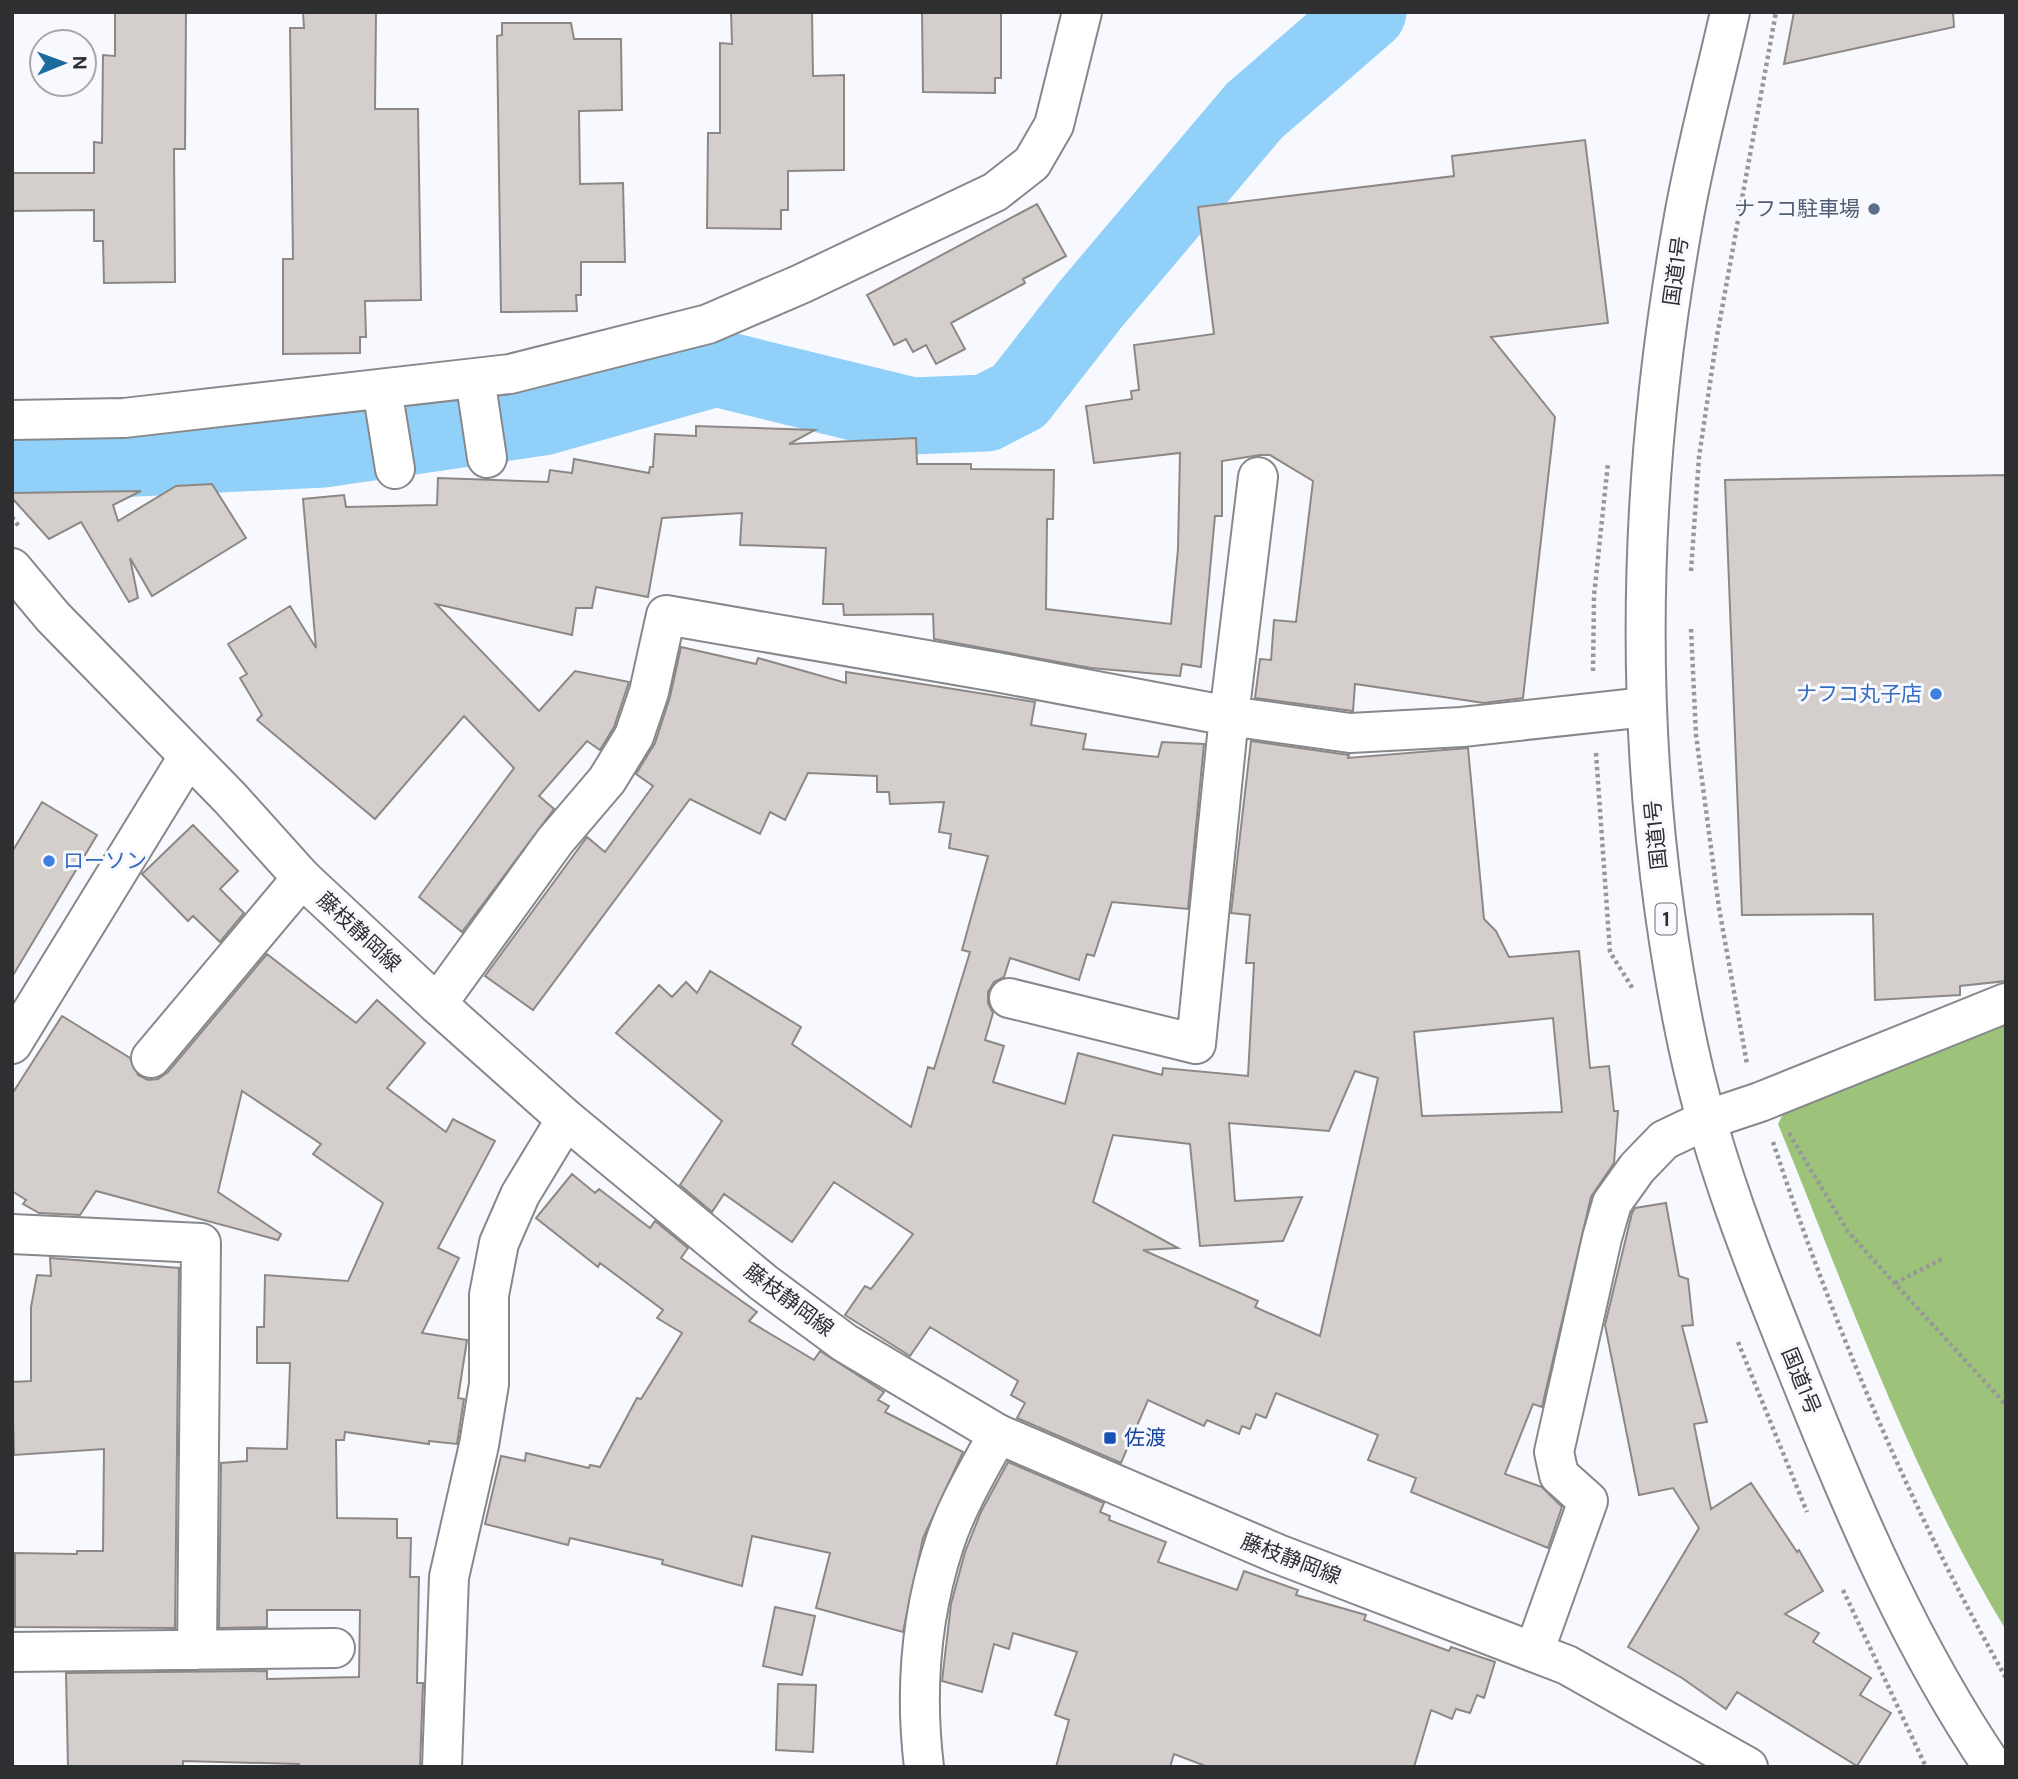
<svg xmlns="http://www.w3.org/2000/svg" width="2018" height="1779" font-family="'DM Sans','Noto Sans JP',sans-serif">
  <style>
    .forest { fill: #9cc379 }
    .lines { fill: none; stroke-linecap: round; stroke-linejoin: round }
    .river { stroke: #91d1f9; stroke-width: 77 }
    .building { fill: #d4cfcc; stroke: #8d8885; stroke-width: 2; fill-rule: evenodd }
    .minor-casing { stroke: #87888c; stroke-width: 42 }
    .major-casing { stroke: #87888c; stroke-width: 42 }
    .highway-casing { stroke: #87888c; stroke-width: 42 }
    .path { stroke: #97989c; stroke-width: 4.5; stroke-dasharray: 3.5 3.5; stroke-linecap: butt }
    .minor { stroke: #fff; stroke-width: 38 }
    .major { stroke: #fff; stroke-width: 38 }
    .highway { stroke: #fff; stroke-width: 38 }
    .service-dot { fill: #5c6f8a; stroke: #f8f9fe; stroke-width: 2.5 }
    .shop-dot { fill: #3f7fe0; stroke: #f8f9fe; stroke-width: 2.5 }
    .transit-dot { fill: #1a4fb4; stroke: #f8f9fe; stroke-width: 2.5 }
    .labels { text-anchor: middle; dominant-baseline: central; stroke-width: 6; stroke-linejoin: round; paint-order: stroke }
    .shield { fill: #f8f9fe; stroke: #6b6c6e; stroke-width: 2 }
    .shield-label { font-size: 19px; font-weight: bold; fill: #2e2f31 }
    .service-label { font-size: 21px; fill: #4e5e75; stroke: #f8f9fe; text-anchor: end }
    .street-label { font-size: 21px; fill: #2e2f31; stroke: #f8f9fe }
    .shop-label { font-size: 21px; fill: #366cbe; stroke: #f8f9fe; text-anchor: end }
    .transit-label { font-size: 21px; fill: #164399; stroke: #f8f9fe; text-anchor: start }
  </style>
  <rect width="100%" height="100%" fill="#f8f9fe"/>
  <!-- forest -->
  <path class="forest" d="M 2006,1014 L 2006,1630 C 1910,1472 1848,1295 1778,1124 L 1788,1104 Z"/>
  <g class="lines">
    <!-- river -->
    <path class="river" d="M 12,464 L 324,449 L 543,417 L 716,368 L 912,416 L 986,413 L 1019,396 L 1090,305 L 1254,111 L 1368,12"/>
  </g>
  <!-- building -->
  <path class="building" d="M 115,12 L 186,12 L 185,149 L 174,149 L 175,282 L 104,283 L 103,241 L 94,241 L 94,210 L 12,211 L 12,173 L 94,173 L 94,142 L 102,143 L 103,55 L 115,56 Z
    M 303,12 L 376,12 L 375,109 L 418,109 L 421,300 L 365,301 L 366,337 L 360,337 L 360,353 L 283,354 L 283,259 L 293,259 L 290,28 L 304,28 Z
    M 731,12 L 812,12 L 813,76 L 844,75 L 844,170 L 788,171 L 788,210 L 781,210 L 781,229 L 707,228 L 708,133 L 720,133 L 720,43 L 732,44 Z
    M 922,12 L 1001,12 L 1001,78 L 995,78 L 995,93 L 923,92 Z
    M 1794,12 L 1953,12 L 1954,27 L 1784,64 Z
    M 502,23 L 571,23 L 574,39 L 621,39 L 622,110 L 579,111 L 580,184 L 623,183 L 625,262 L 581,262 L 581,295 L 576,295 L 577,311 L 501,312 L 497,36 L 502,35 Z
    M 1585,140 L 1608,323 L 1491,337 L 1555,417 L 1523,698 L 1484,703 L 1355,684 L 1353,711 L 1255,698 L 1260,659 L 1271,660 L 1274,620 L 1296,622 L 1313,481 L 1270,455 L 1260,455 L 1222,461 L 1222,516 L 1215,516 L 1201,667 L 1182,664 L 1180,676 L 1091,668 L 934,639 L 933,614 L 844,615 L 843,604 L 823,604 L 826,548 L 740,545 L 742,513 L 662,518 L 648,597 L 596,587 L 592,608 L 576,608 L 572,635 L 436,604 L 539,711 L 575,671 L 629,682 L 614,727 L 600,750 L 587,741 L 539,796 L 554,809 L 462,932 L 419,897 L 514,768 L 464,716 L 375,819 L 257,720 L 262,715 L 240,678 L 247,674 L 228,644 L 290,606 L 316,648 L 303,499 L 344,495 L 346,507 L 437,505 L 438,478 L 548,482 L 550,470 L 572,473 L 574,459 L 649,473 L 650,467 L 653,467 L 655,434 L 696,436 L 696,426 L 815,430 L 789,444 L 916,438 L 917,464 L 971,464 L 971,469 L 1054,470 L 1053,519 L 1047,519 L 1046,609 L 1171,624 L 1178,549 L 1180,453 L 1094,463 L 1086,406 L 1132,399 L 1131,391 L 1139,390 L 1134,345 L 1214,334 L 1198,207 L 1454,176 L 1452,156 Z
    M 1037,204 L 1066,256 L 1023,279 L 1025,283 L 951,323 L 965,349 L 936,364 L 926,345 L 913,352 L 906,339 L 894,345 L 867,295 Z
    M 2006,475 L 2006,981 L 1960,986 L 1960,995 L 1875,1000 L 1873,914 L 1742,915 L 1725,480 Z
    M 212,484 L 246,538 L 152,596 L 130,558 L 138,598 L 129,602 L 81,522 L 49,539 L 12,498 L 12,493 L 141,491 L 113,505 L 118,521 L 176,486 Z
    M 681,647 L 756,664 L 758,658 L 846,683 L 846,672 L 1035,702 L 1031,725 L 1086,734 L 1083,749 L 1158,757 L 1162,742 L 1204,744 L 1188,909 L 1112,902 L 1094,956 L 1087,954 L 1079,980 L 1010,958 L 1004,977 L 994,982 L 988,992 L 988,1003 L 993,1013 L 985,1040 L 1004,1046 L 993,1082 L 1065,1104 L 1078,1053 L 1162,1075 L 1163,1068 L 1248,1076 L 1254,963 L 1246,963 L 1250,915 L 1231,913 L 1251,741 L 1349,755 L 1348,758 L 1468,748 L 1484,919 L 1496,931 L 1509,957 L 1579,951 L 1590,1068 L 1609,1066 L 1614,1111 L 1618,1111 L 1614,1163 L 1591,1197 L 1542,1407 L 1533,1404 L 1505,1474 L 1542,1487 L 1562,1507 L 1548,1548 L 1411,1492 L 1416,1478 L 1368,1460 L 1378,1435 L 1276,1393 L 1266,1418 L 1256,1414 L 1250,1429 L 1242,1426 L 1239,1434 L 1207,1420 L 1204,1426 L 1148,1400 L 1121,1463 L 1017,1418 L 1025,1403 L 1011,1395 L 1018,1381 L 930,1327 L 910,1356 L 845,1315 L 865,1286 L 871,1289 L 913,1234 L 834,1182 L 792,1242 L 724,1194 L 712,1212 L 680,1185 L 722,1121 L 616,1033 L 659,985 L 672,997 L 686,982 L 697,993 L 710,971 L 801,1027 L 792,1044 L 911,1127 L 928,1067 L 934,1069 L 970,952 L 962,950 L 988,856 L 949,848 L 951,834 L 939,832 L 944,802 L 890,804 L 889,792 L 877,792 L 877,776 L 808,773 L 785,820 L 770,812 L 760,834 L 690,799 L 533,1010 L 485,976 L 587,837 L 605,852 L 653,786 L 636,774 L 655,743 L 670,697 ZM 1553,1018 L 1562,1112 L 1422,1116 L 1414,1032 ZM 1355,1071 L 1378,1078 L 1320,1336 L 1255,1307 L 1258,1301 L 1143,1250 L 1178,1248 L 1093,1202 L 1113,1135 L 1190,1144 L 1200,1246 L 1283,1241 L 1302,1197 L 1235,1201 L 1229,1123 L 1329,1131 Z
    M 42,802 L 97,835 L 12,977 L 12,852 Z
    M 193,825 L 238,871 L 220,889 L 244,913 L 220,942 L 193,916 L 188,921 L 142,874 Z
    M 267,954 L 356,1023 L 377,1000 L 425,1043 L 387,1088 L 446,1132 L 453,1119 L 495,1141 L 438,1248 L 459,1258 L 422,1333 L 467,1340 L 458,1398 L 464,1399 L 457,1444 L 429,1441 L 429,1444 L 345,1432 L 344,1440 L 336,1440 L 337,1518 L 397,1519 L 397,1538 L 411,1538 L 410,1577 L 419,1577 L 417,1683 L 423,1683 L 420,1767 L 299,1767 L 299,1764 L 183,1761 L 183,1766 L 68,1767 L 66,1673 L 267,1671 L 267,1679 L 359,1677 L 360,1610 L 267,1610 L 267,1627 L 219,1628 L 221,1463 L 247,1461 L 247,1448 L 287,1449 L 290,1363 L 257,1363 L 257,1327 L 264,1327 L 265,1275 L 348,1281 L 383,1203 L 313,1154 L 321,1144 L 242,1091 L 218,1192 L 281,1234 L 278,1240 L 96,1191 L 80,1215 L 39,1213 L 23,1204 L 26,1200 L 12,1191 L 12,1094 L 62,1016 L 130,1058 L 138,1075 L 148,1080 L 158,1079 L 168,1072 Z
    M 572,1174 L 595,1193 L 599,1189 L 650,1228 L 655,1221 L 688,1248 L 681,1258 L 757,1312 L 749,1321 L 814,1360 L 820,1351 L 884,1392 L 878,1400 L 889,1406 L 885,1412 L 963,1452 L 923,1538 L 903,1632 L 816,1608 L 830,1553 L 752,1536 L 742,1586 L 662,1564 L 663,1560 L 570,1538 L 568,1545 L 485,1524 L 501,1456 L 525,1461 L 526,1453 L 589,1468 L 590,1465 L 600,1467 L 637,1398 L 641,1399 L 682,1333 L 657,1318 L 663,1310 L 600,1263 L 598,1267 L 536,1218 Z
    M 1666,1203 L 1679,1276 L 1688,1279 L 1693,1325 L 1682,1326 L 1707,1422 L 1694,1424 L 1711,1509 L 1751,1483 L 1797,1552 L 1799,1550 L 1823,1591 L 1785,1614 L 1819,1633 L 1813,1642 L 1871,1678 L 1860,1695 L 1891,1713 L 1857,1766 L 1737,1692 L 1726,1709 L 1682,1678 L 1628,1647 L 1699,1528 L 1673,1488 L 1639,1495 L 1605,1325 L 1632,1213 L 1635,1208 Z
    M 50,1258 L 179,1268 L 175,1628 L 15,1627 L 15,1553 L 77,1554 L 77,1551 L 103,1551 L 104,1449 L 14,1455 L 12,1382 L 31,1381 L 31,1307 L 37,1275 L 51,1276 Z
    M 1008,1462 L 1104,1503 L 1100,1512 L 1110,1516 L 1109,1520 L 1166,1542 L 1158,1562 L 1237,1590 L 1244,1571 L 1298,1590 L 1296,1595 L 1366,1615 L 1364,1620 L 1449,1651 L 1451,1647 L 1495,1662 L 1484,1698 L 1477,1695 L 1470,1713 L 1456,1709 L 1452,1719 L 1431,1710 L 1414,1767 L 1208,1767 L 1174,1754 L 1170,1767 L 1056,1767 L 1069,1720 L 1055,1715 L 1077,1652 L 1013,1633 L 1009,1649 L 994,1644 L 982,1692 L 942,1681 L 951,1604 L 965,1552 L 981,1512 Z
    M 775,1607 L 815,1616 L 802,1675 L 763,1666 Z
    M 778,1684 L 816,1685 L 813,1752 L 776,1750 Z"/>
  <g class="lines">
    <defs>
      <path id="minor" d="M 475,378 L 487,458
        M 382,389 L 395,469
        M 12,420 L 124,418 L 510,374 L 708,324 L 801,284 L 995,192 L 1032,163 L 1054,125 L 1082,12
        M 1009,998 L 1196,1044 L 1229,716 L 1258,477
        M 437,1004 L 555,841 L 607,780 L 634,736 L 649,692 L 666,615 L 996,672 L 1229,716 L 1350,733 L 1462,727 L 1646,707
        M 12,1044 L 188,757
        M 151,1058 L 302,878
        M 12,1234 L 201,1243 L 197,1650
        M 12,1652 L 335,1648
        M 1534,1652 L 1588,1501 L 1559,1475 L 1554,1452 L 1602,1238 L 1612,1203 L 1637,1168 L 1664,1140 L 1706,1120 L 1760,1102 L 2006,1003
        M 442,1767 L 449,1577 L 479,1445 L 489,1384 L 489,1295 L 499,1243 L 520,1195 L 566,1119
        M 924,1767 C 915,1693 921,1616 944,1545 C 956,1507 979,1469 998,1434"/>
      <path id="major" d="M 12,568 L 53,617 L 230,798 L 302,878 L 437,1004 L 566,1119 L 764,1283 L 845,1343 L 998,1434 L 1278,1554 L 1567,1665 L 1748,1767"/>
      <path id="highway" d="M 1730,12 C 1714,84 1694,155 1682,228 C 1642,455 1633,685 1665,914 C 1675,984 1687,1054 1707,1121 C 1732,1210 1767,1295 1801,1380 C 1854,1513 1912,1648 1993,1767"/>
    </defs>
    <!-- minor casing -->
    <use href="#minor" class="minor-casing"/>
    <!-- major casing -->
    <use href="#major" class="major-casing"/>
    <!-- highway casing -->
    <use href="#highway" class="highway-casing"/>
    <!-- path -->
    <path class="path" d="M 12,517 L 20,528
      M 1691,571 L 1699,457 L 1717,336 L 1776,12
      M 1691,629 L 1696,735 L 1719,908 L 1747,1064
      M 1593,671 L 1594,596 L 1608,463
      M 1596,753 L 1610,952 L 1633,989
      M 1789,1133 L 1848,1232 L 2006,1405
      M 1773,1142 C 1834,1327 1910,1508 2006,1678
      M 1895,1283 L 1944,1258
      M 1738,1342 L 1807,1512
      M 1843,1590 L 1926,1767"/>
    <!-- minor -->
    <use href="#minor" class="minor"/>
    <!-- major -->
    <use href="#major" class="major"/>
    <!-- highway -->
    <use href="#highway" class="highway"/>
  </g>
  <!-- markers -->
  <circle class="service-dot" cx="1874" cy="209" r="7"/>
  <g class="shop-dot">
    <circle cx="1936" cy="694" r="7"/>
    <circle cx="49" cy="861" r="7"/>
  </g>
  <rect class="transit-dot" x="1103" y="1431" width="14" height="14" rx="3.5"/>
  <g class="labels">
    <!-- shield labels -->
    <rect class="shield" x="1655.5" y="903.5" width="21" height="31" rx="5"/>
    <g class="shield-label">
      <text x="1666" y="919">1</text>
    </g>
    <!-- service labels -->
    <g class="service-label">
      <text x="1860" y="209">ナフコ駐車場</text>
    </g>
    <!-- street labels -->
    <g class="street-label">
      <text transform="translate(1676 271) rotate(-82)">国道1号</text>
      <text transform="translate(1656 835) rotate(-96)">国道1号</text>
      <text transform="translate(359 932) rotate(43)">藤枝静岡線</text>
      <text transform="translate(789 1300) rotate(37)">藤枝静岡線</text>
      <text transform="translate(1801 1381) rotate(68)">国道1号</text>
      <text transform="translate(1291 1559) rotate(21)">藤枝静岡線</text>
    </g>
    <!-- shop labels -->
    <g class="shop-label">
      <text x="1922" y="694">ナフコ丸子店</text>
      <text x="63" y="861" text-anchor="start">ローソン</text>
    </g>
    <!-- transit labels -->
    <g class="transit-label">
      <text x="1124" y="1438">佐渡</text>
    </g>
  </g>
  <!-- border -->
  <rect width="2018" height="1779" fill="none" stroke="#2e2f31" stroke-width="28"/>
  <!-- north arrow -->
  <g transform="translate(63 63) rotate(89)"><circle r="33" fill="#f8f9fe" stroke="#a7a8ac" stroke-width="2"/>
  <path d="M0-5L12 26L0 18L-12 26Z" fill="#196c9d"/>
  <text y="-10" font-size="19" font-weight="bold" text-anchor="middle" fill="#2e2f31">N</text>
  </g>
</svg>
